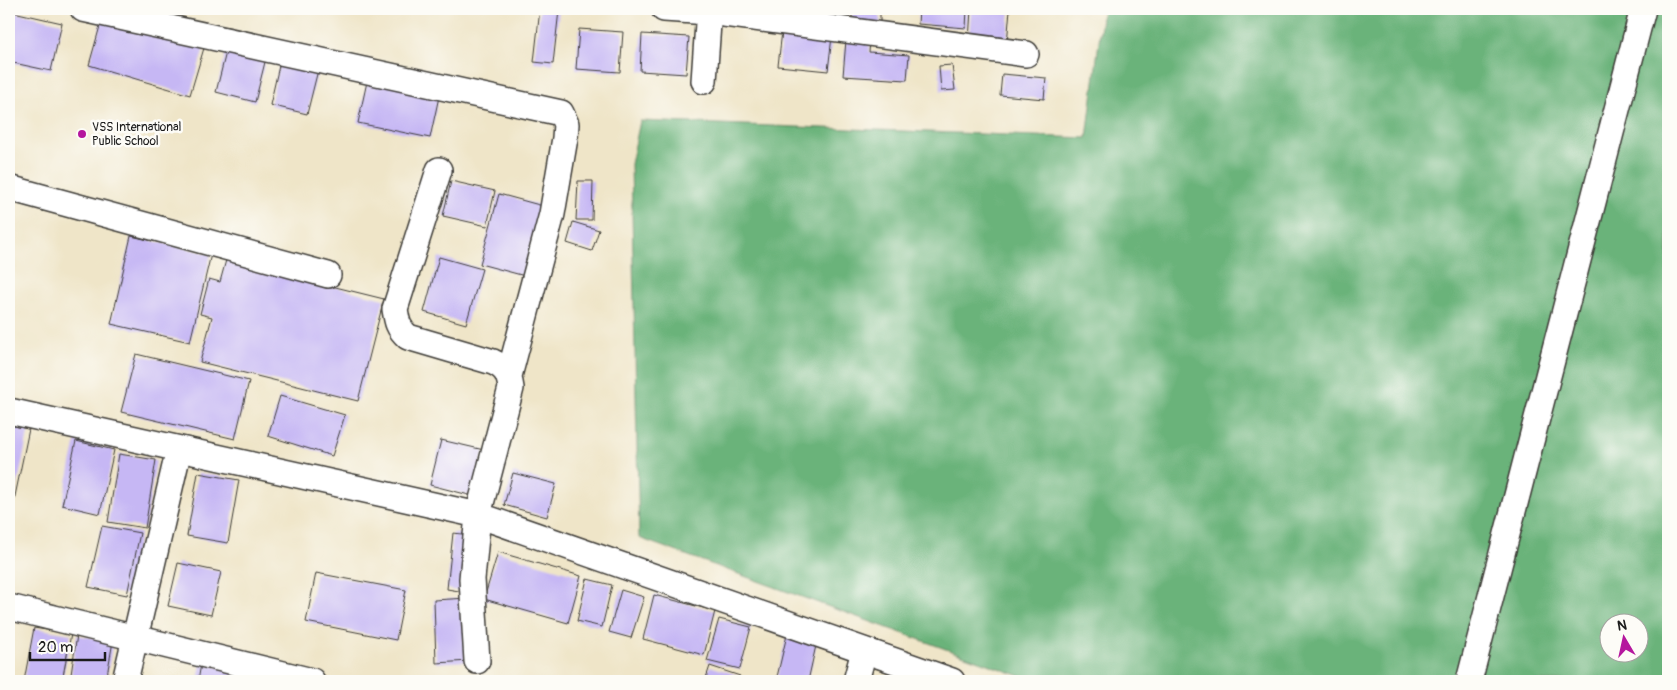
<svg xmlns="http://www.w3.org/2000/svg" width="1677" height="690" font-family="Pangolin,sans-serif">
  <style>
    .forest { fill: #6ab37a; stroke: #43684b; fill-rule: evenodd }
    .building { fill: #c6b7f4 }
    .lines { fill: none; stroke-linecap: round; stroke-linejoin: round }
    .minor-casing { stroke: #3c3a36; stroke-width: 28 }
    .minor { stroke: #fff; stroke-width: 25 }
    .poi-dot { fill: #b5179e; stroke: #fdfcf7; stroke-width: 2 }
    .labels { text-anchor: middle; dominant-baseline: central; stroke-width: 5; stroke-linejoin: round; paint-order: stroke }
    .poi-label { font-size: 12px; fill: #1c1c1c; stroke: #fdfcf7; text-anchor: start }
  </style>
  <rect width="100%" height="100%" fill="#fdfcf7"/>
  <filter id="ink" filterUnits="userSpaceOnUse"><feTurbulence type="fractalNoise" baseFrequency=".02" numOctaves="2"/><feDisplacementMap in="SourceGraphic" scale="10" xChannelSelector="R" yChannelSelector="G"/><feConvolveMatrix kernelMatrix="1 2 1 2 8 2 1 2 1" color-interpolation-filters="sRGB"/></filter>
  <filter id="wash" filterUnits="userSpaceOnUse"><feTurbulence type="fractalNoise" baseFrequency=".0096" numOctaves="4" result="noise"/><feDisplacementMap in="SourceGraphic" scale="20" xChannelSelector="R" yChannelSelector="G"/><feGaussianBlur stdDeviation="1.12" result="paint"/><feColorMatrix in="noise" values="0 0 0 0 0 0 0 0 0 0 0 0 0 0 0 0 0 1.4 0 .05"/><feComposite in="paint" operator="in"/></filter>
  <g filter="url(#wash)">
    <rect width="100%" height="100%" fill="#efe5c8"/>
    <!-- forest -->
    <path class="forest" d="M 1103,9 L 1668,9 L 1668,681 L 1034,681 L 639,538 L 631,164 L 640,121 L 1087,138 ZM 1610,622 L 1640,622 L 1640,652 L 1610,652 Z"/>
    <g id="blocks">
      <!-- building -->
      <path class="building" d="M 540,9 L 559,10 L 553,64 L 534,62 Z
        M 782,9 L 822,9 L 822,16 L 782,16 Z
        M 852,9 L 880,9 L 880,25 L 852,24 Z
        M 919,9 L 967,9 L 966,28 L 918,24 Z
        M 971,9 L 1010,9 L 1007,44 L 969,41 Z
        M 9,11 L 62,23 L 51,71 L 9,62 Z
        M 102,19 L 204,48 L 190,95 L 89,65 Z
        M 579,29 L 623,32 L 620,72 L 576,69 Z
        M 782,31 L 832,36 L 828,71 L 778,66 Z
        M 642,34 L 689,37 L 686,74 L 640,71 Z
        M 846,40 L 870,41 L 869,52 L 909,55 L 907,80 L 843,76 Z
        M 227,48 L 266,58 L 255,102 L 216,92 Z
        M 281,57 L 319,66 L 307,114 L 270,105 Z
        M 952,65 L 955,90 L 941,91 L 939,66 Z
        M 1002,74 L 1046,78 L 1044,99 L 1000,95 Z
        M 368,77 L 440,92 L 430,138 L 358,123 Z
        M 451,181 L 495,191 L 487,226 L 443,216 Z
        M 578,181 L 593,181 L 592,220 L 576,220 Z
        M 499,194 L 543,206 L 525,276 L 480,264 Z
        M 573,222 L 599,230 L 592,251 L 567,243 Z
        M 131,236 L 211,254 L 190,342 L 111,324 Z
        M 439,257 L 482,269 L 466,324 L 424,312 Z
        M 226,260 L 384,299 L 358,401 L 200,362 L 212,317 L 200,314 L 209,279 L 220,282 Z
        M 136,354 L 249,381 L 235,439 L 121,412 Z
        M 280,396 L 345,415 L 332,456 L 268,436 Z
        M 9,425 L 29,429 L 14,501 L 9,499 Z
        M 441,440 L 484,450 L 473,496 L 430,485 Z
        M 76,441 L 114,450 L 100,514 L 62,505 Z
        M 119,454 L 156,460 L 145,528 L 108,522 Z
        M 198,473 L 239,480 L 228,543 L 187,536 Z
        M 513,473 L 556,484 L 547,517 L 504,505 Z
        M 102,526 L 140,533 L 127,595 L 88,587 Z
        M 453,533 L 471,535 L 465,592 L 447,589 Z
        M 498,552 L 581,576 L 568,623 L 484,599 Z
        M 178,563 L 221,572 L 211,615 L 168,606 Z
        M 316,573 L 406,590 L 396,640 L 306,622 Z
        M 587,579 L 612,585 L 602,627 L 577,621 Z
        M 621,590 L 644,597 L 631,638 L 609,632 Z
        M 654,595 L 715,611 L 704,655 L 643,639 Z
        M 468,598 L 470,661 L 436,663 L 434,600 Z
        M 719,619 L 751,627 L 740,669 L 707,661 Z
        M 34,628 L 71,634 L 62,681 L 24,681 Z
        M 77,635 L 113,641 L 106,681 L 70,681 Z
        M 787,635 L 817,641 L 808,681 L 776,681 Z
        M 201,664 L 237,670 L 235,681 L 198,681 Z
        M 710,666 L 740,676 L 738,681 L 705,681 Z"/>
    </g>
  </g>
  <g filter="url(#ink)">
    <use href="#blocks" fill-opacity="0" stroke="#3c3a36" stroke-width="1"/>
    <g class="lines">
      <defs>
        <path id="minor" d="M 83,9 L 561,113 L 566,124 L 565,138 L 552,214 L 509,376
          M 664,9 L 709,12 L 1026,54
          M 704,81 L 709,9
          M 439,170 L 395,309 C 397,322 398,328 408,337 L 493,362 C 506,368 509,374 511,388 L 478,515 L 472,579 L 477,661
          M 9,188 L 328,275
          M 9,411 L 478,515 L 952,681
          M 9,607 L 312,681
          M 125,681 L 179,449
          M 856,681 L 864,651
          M 1469,681 L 1643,9"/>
      </defs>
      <!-- minor casing -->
      <use href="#minor" class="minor-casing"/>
      <!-- minor -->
      <use href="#minor" class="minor"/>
    </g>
  </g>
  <!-- markers -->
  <circle class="poi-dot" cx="82" cy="134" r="5"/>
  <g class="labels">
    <!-- poi labels -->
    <g class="poi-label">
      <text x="92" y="127">VSS International<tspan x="92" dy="14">Public School</tspan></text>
    </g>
  </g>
  <!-- margin -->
  <rect width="1677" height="690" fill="none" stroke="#fdfcf7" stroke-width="30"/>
  <!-- north arrow -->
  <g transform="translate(1624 638) rotate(351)"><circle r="24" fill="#fdfcf7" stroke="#a3a29f"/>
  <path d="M0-4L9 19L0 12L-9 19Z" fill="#b5179e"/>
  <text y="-8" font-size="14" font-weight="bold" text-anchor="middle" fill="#1c1c1c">N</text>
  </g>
  <!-- scale -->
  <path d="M30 652v8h75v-8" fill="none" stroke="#1c1c1c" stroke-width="2.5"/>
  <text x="38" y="652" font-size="15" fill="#1c1c1c" stroke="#fdfcf7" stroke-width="4" paint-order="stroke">20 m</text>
</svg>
